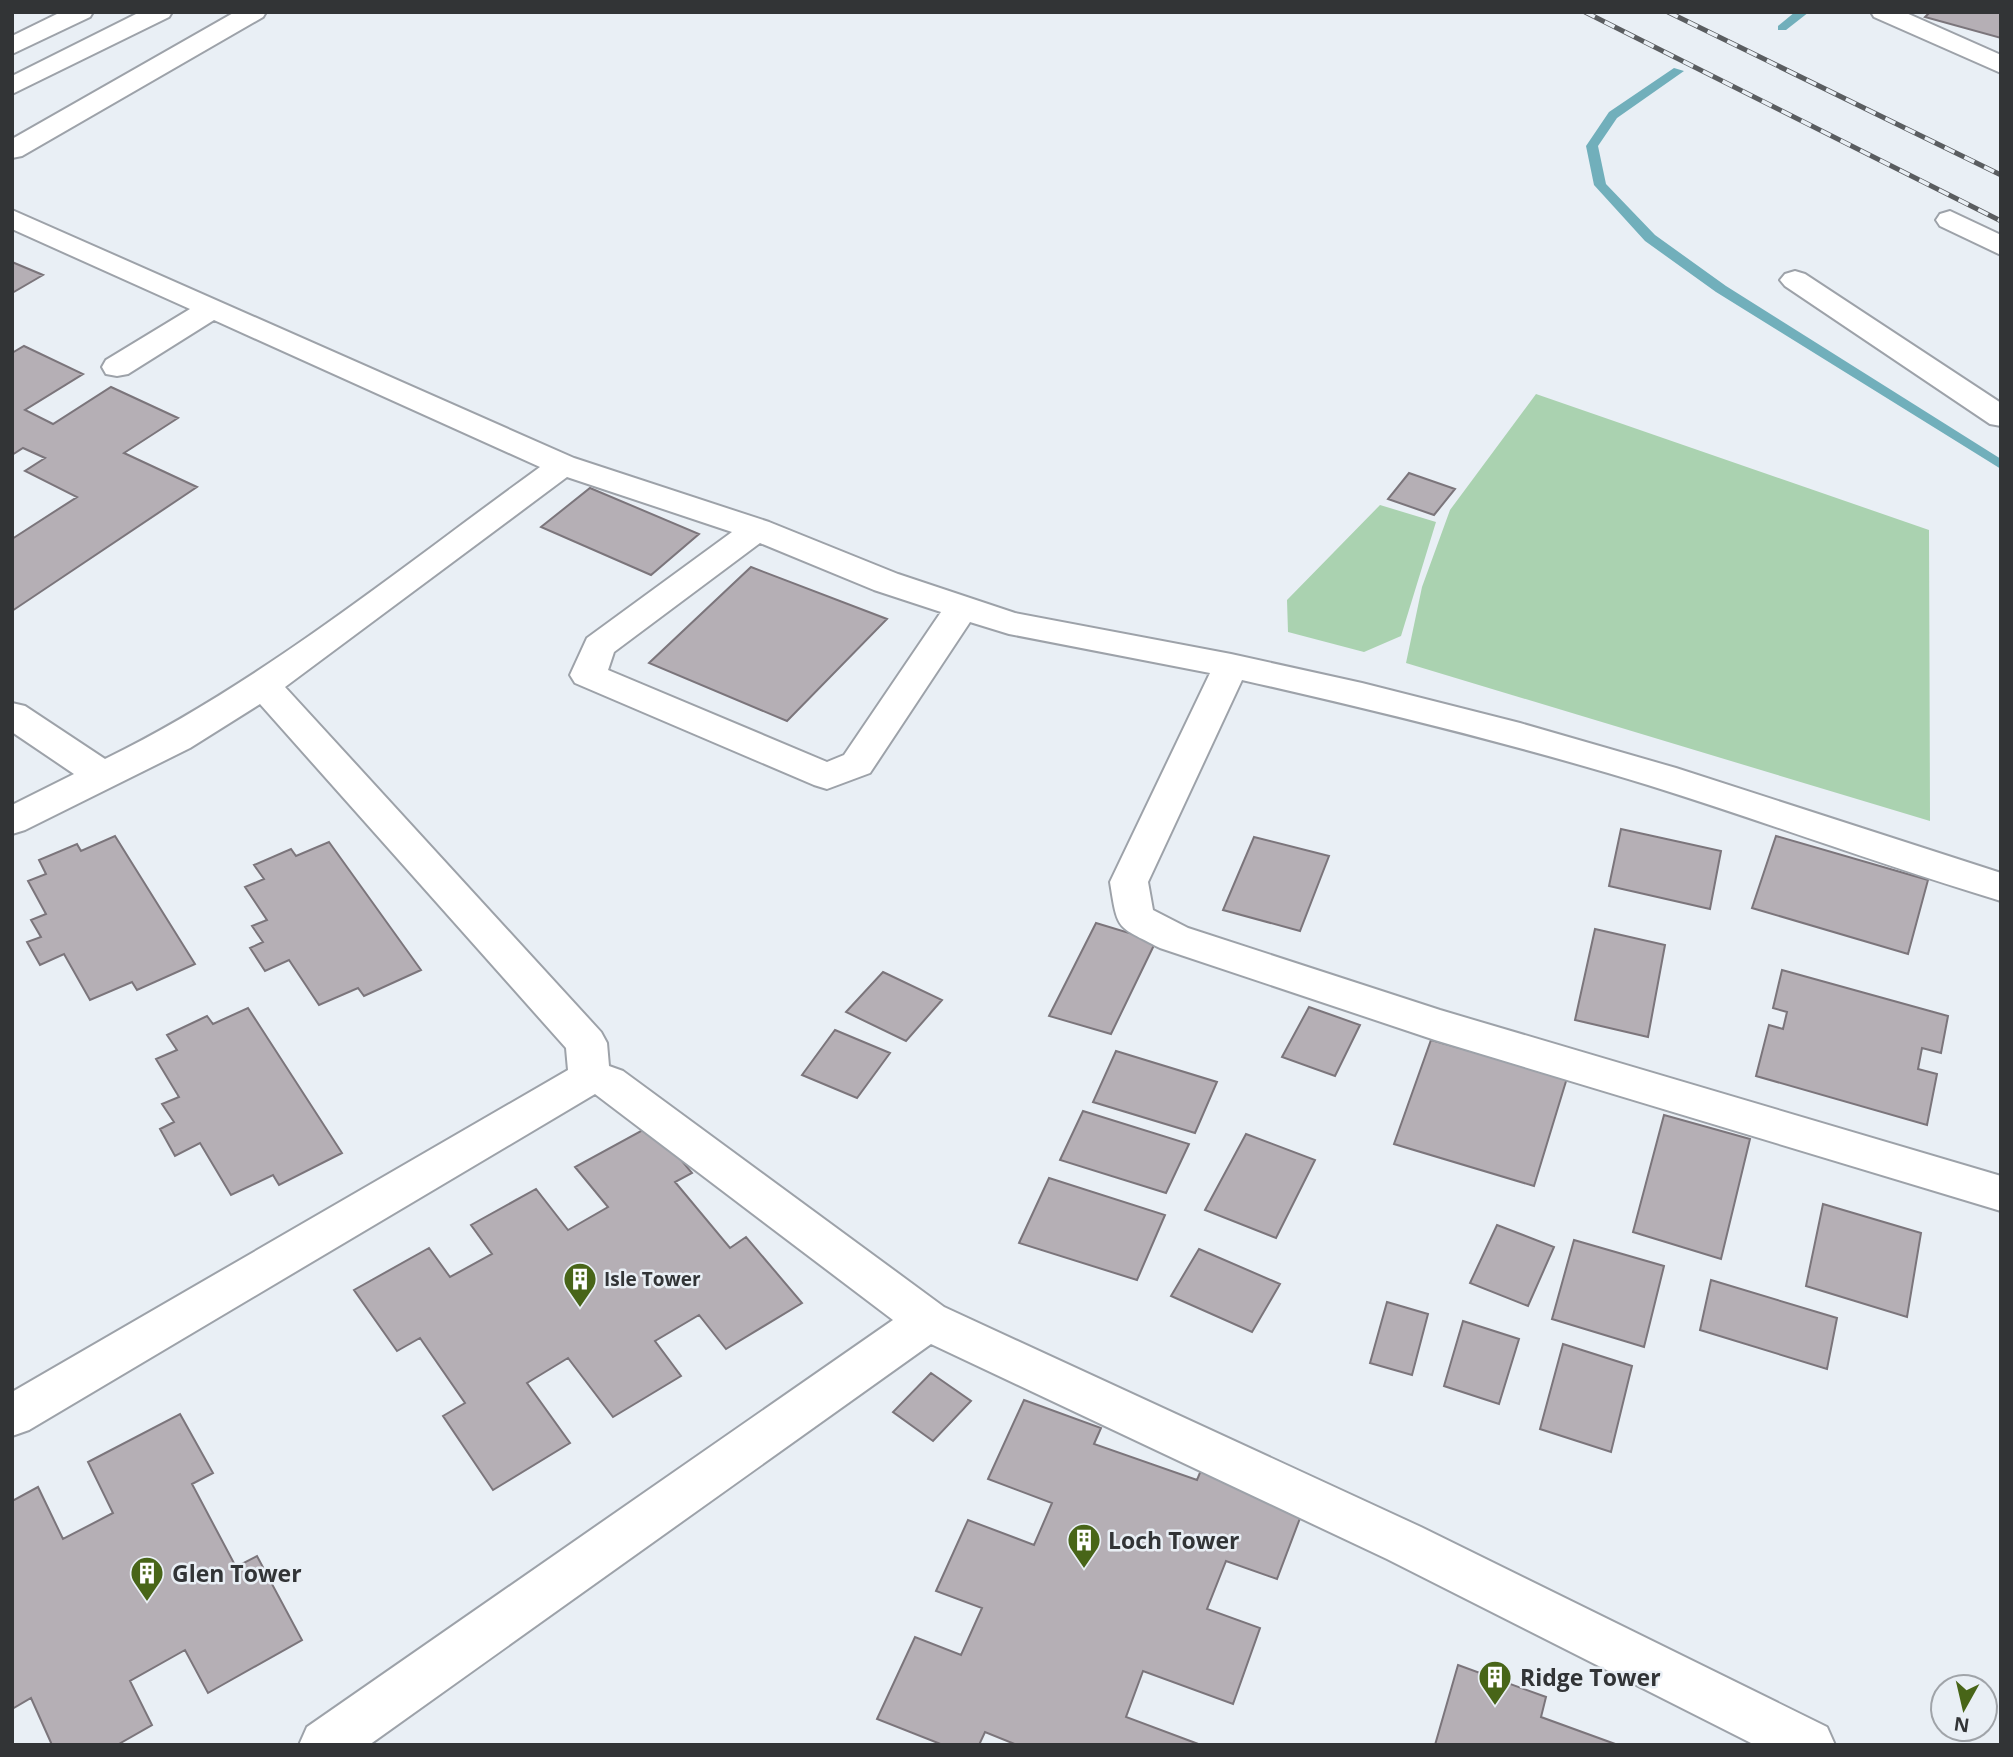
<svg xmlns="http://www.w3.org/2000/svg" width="2013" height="1757" font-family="'Open Sans',sans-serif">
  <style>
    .green { fill: #aad2b0 }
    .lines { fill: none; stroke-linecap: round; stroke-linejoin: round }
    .stream { fill: #71afbb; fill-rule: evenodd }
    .building { fill: #b5afb5; stroke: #7b757b; stroke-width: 2 }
    .minor-casing { stroke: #9da2a9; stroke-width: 4 }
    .major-casing { stroke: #9da2a9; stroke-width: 4 }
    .minor { fill: #fff; fill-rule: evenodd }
    .major { fill: #fff; fill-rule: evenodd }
    .rail-casing { stroke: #5a5d60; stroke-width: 5 }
    .rail { stroke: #e9eff5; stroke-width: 3.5; stroke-dasharray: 11; stroke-linecap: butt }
    .labels { text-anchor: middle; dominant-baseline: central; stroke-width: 5; stroke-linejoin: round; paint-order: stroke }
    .poi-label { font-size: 19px; font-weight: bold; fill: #323436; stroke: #e9eff5; text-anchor: start }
    .near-poi-label { font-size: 23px; font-weight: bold; fill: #323436; stroke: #e9eff5; text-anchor: start }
  </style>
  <rect width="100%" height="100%" fill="#e9eff5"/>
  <!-- green -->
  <path class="green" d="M 1536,394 L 1929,530 L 1930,821 L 1406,663 L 1422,587 L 1450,510 Z
    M 1380,505 L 1436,522 L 1401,636 L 1364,652 L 1288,632 L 1287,600 Z"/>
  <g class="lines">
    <!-- stream -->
    <path class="stream" d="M 1795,12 L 1809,12 L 1786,30 L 1778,30 L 1778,26 Z
      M 1674,68 L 1684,71 L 1617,118 L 1598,146 L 1606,184 L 1655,235 L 1726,286 L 2001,459 L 2001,469 L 1716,292 L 1645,241 L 1594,185 L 1586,146 L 1609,112 Z"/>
  </g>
  <!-- building -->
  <path class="building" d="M 1930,12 L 2001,12 L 2001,38 L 1925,17 Z
    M 12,262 L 43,275 L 12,293 Z
    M 24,346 L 83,374 L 25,410 L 53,424 L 111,387 L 178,418 L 124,453 L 197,487 L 12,611 L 12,539 L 77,497 L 25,471 L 45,458 L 23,448 L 12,455 L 12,353 Z
    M 1409,473 L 1455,489 L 1434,515 L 1388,499 Z
    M 590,488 L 699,534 L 651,575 L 541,527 Z
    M 751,567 L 887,619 L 787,721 L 649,663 Z
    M 1621,829 L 1721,851 L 1710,909 L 1609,886 Z
    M 115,836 L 195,964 L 137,990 L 132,982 L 90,1000 L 64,954 L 40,965 L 27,942 L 41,937 L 31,920 L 46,914 L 28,881 L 46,874 L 39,860 L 77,844 L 81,851 Z
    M 1776,836 L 1928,880 L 1908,954 L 1752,908 Z
    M 1254,837 L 1329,856 L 1300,931 L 1223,910 Z
    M 329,842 L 421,970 L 364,996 L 358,988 L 319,1005 L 289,960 L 265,971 L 250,948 L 263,942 L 252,926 L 267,920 L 245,887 L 264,879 L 254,865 L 291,849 L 296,856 Z
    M 1096,923 L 1156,941 L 1111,1034 L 1049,1016 Z
    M 1595,929 L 1665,945 L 1648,1037 L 1575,1020 Z
    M 1782,970 L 1948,1016 L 1941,1053 L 1922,1048 L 1918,1069 L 1937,1074 L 1927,1125 L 1756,1076 L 1769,1025 L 1783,1029 L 1787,1012 L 1773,1008 Z
    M 883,972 L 942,1000 L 906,1041 L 846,1012 Z
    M 1309,1007 L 1360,1025 L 1335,1076 L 1282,1057 Z
    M 248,1008 L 342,1153 L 279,1185 L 273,1175 L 231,1195 L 200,1143 L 175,1156 L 160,1129 L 174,1122 L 162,1104 L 179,1097 L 156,1059 L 177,1050 L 167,1035 L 207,1016 L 213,1024 Z
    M 835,1030 L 890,1053 L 857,1098 L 802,1075 Z
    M 1431,1040 L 1567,1078 L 1534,1186 L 1394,1144 Z
    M 1116,1051 L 1217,1082 L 1195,1133 L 1093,1102 Z
    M 1083,1111 L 1189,1144 L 1166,1193 L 1060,1160 Z
    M 1664,1115 L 1750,1139 L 1721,1259 L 1633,1232 Z
    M 652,1125 L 692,1173 L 675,1182 L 730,1248 L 746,1237 L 802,1303 L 726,1349 L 699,1315 L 655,1341 L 681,1376 L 613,1417 L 568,1358 L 527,1383 L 570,1443 L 493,1490 L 443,1416 L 465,1403 L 420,1338 L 397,1351 L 354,1290 L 429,1248 L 450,1277 L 492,1254 L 471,1225 L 536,1189 L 568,1230 L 608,1207 L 575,1167 Z
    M 1246,1134 L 1315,1160 L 1276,1238 L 1205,1210 Z
    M 1049,1178 L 1165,1215 L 1137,1280 L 1019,1243 Z
    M 1823,1204 L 1921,1233 L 1907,1317 L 1806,1286 Z
    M 1497,1225 L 1554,1247 L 1528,1306 L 1470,1283 Z
    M 1574,1240 L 1664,1266 L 1644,1347 L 1552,1319 Z
    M 1199,1249 L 1280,1284 L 1252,1332 L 1171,1296 Z
    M 1711,1280 L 1837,1318 L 1827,1369 L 1700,1330 Z
    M 1387,1302 L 1428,1314 L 1412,1375 L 1370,1363 Z
    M 1463,1321 L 1519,1339 L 1499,1404 L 1444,1386 Z
    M 1563,1344 L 1632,1366 L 1611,1452 L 1540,1429 Z
    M 931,1373 L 971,1401 L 933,1441 L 893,1412 Z
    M 1024,1400 L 1101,1428 L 1094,1444 L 1197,1480 L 1204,1463 L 1305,1505 L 1277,1579 L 1226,1561 L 1207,1609 L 1260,1628 L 1233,1704 L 1143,1671 L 1126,1717 L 1201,1745 L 1017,1745 L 985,1732 L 979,1745 L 943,1745 L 877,1719 L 915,1637 L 961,1655 L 982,1608 L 936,1591 L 968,1520 L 1034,1545 L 1052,1503 L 988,1479 Z
    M 180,1414 L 213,1473 L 192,1484 L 236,1567 L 257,1556 L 302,1640 L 208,1693 L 185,1650 L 130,1681 L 152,1725 L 117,1745 L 52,1745 L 31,1698 L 12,1709 L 12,1501 L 38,1487 L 63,1539 L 113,1513 L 88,1462 Z
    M 1458,1665 L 1546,1697 L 1541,1717 L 1618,1745 L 1435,1745 Z"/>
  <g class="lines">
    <defs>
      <path id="minor" d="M 140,12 L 172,12 L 169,17 L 12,94 L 12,76 Z
        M 235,12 L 266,12 L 263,17 L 22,156 L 12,158 L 12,139 Z
        M 1871,12 L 1904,12 L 2001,55 L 2001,73 L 1874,17 Z
        M 12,210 L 574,458 L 769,522 L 898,574 L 1015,613 L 1231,654 L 1362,683 L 1520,723 L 1676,768 L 2001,873 L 2001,901 C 1882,865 1766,822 1648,785 C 1514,744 1379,711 1242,680 L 1148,882 L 1153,910 L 1188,928 L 1440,1010 L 2001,1176 L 2001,1211 L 1435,1040 L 1160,948 C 1116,925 1118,932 1110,882 L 1210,673 L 1009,634 L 970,622 L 870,773 L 827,789 L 814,785 L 575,683 L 570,675 L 587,638 L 732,532 L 567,477 L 285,687 L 601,1032 L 607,1043 L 609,1066 L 623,1071 L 944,1307 L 1421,1527 L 1827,1727 L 1835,1745 L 1755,1745 L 1387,1559 L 931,1344 L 369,1745 L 299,1745 L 307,1727 L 893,1320 L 595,1094 L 29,1430 L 12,1436 L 12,1392 L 568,1070 L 566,1048 L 260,704 L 190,748 L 25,830 L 12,834 L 12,805 L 74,774 L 12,732 L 12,703 L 25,706 L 105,759 C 262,682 399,569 540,467 L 214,320 L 128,374 L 117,376 L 106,374 L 102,367 L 106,360 L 190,309 L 12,229 ZM 760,543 L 874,590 L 941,612 L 844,755 L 827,762 L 608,670 L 614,652 Z
        M 1950,211 L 2001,235 L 2001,255 L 1940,226 L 1936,220 L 1940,214 Z
        M 1795,271 L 1805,274 L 2001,403 L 2001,426 L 1990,424 L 1785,286 L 1780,280 L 1785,274 Z"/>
      <path id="major" d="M 61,12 L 93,12 L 90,17 L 12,54 L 12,36 Z"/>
    </defs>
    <!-- minor casing -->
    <use href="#minor" class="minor-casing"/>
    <!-- major casing -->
    <use href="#major" class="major-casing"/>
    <!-- minor -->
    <use href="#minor" class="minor"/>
    <!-- major -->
    <use href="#major" class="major"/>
    <defs>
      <path id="rail" d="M 1585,12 L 2001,221
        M 1668,12 L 2001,175"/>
    </defs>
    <!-- rail casing -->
    <use href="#rail" class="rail-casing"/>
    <!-- rail -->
    <use href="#rail" class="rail"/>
  </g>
  <!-- icons -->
  <defs>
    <symbol id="building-pin" viewBox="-11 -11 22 30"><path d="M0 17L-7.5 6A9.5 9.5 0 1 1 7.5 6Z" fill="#486518" stroke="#e9eff5"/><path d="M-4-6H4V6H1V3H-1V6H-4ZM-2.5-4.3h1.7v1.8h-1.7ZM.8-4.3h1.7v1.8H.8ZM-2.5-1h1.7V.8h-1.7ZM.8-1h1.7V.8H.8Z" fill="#fff"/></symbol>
  </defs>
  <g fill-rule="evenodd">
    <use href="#building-pin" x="561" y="1260" width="38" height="52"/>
    <use href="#building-pin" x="1065" y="1521" width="38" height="52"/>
    <use href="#building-pin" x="128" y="1554" width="38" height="52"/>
    <use href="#building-pin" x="1476" y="1658" width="38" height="52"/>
  </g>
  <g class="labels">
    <!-- poi labels -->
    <g class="poi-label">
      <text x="604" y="1279">Isle Tower</text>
    </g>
    <!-- near-poi labels -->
    <g class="near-poi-label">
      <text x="1108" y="1540">Loch Tower</text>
      <text x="172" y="1573">Glen Tower</text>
      <text x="1520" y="1677">Ridge Tower</text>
    </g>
  </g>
  <!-- border -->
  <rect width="2013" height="1757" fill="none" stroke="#323436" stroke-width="28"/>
  <!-- north arrow -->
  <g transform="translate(1964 1708) rotate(188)"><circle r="33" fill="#e9eff5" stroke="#a0a4a9" stroke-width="2"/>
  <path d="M0-5L12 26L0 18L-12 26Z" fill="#486518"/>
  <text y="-10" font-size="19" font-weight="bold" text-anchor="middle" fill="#323436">N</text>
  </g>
</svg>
